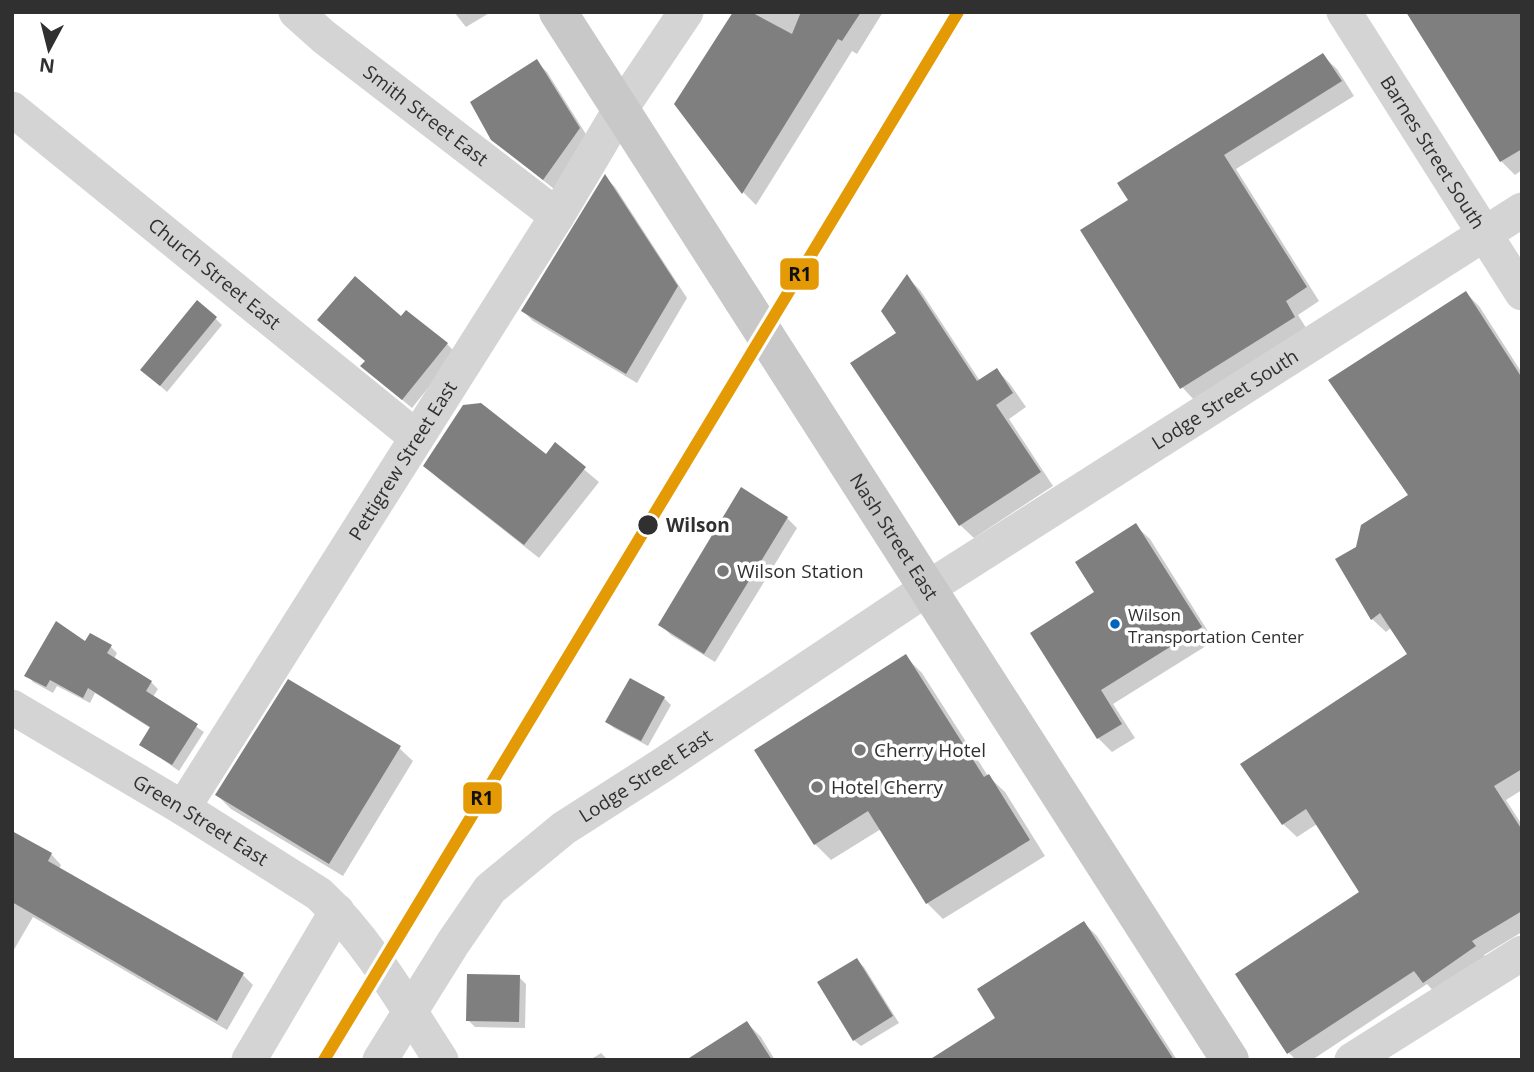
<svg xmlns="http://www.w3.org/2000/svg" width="1534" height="1072" font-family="'Open Sans',sans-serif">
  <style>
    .shadow { fill: #0003 }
    .building { fill: #7f7f7f }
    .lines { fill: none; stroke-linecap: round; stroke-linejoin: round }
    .minor { stroke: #d4d4d4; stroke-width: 35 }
    .major { stroke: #c8c8c8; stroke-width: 38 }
    .rail-1-casing { stroke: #fff; stroke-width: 18 }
    .rail-1 { stroke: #e39a05; stroke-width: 12 }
    .stop-dot { fill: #303030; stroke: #fff; stroke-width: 2.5 }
    .poi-dot { fill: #787878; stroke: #fff; stroke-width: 2.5 }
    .bus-dot { fill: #0065bd; stroke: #fff; stroke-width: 2.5 }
    .labels { text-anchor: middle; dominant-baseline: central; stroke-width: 7; stroke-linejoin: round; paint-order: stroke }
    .bus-label { font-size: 17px; fill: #303030; stroke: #fff; text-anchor: start }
    .street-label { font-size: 19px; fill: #303030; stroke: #fff }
    .stop-label { font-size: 19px; font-weight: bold; fill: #303030; stroke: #fff; text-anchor: start }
    .poi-label { font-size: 19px; fill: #303030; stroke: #fff; text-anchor: start }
    .line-badge { stroke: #fff; stroke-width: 2.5 }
    .pale-badge-label { font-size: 19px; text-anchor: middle; font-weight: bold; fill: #111 }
  </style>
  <rect width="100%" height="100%" fill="#fff"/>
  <!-- shadow -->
  <path class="shadow" d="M 454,12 L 491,12 L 466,27 Z
    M 736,12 L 883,12 L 857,54 L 852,51 L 756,205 L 743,192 L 676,104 Z
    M 1522,12 L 1522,170 L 1515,175 L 1501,161 Z
    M 1323,56 L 1337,69 L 1354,96 L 1236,169 L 1319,301 L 1298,315 L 1308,331 L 1195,401 L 1182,387 L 1130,201 Z
    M 537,62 L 547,72 L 589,139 L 554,189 L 492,139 Z
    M 605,177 L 615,187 L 687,298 L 637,383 L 533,321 L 523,311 Z
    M 907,277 L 920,290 L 980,381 L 997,370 L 1010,384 L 1026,407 L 1009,419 L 1053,486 L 974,538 L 960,525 L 898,333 Z
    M 1466,293 L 1479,306 L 1522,373 L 1522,790 L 1506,800 L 1522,825 L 1522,932 L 1484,955 L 1488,960 L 1437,995 L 1427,984 L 1312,1060 L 1296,1060 L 1289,1053 L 1237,974 L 1361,893 L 1317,824 L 1297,837 L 1283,824 L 1409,655 L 1392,627 L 1386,632 L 1372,619 L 1338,560 L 1358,549 L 1411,495 Z
    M 215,318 L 222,325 L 167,392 L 149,376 Z
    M 401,319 L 447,344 L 456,353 L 412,408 L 372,375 Z
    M 555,445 L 599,482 L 539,558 L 439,479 L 425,466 L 546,456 Z
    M 787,518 L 797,528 L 715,662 L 671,635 L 661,625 Z
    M 1136,526 L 1150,539 L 1214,641 L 1113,704 L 1135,738 L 1112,752 L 1098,738 L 1032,633 L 1097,593 Z
    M 86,643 L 111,647 L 117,653 L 114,659 L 151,682 L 158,689 L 153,697 L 204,732 L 179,771 L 142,745 L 152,729 L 95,693 L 90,703 L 57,686 L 53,693 L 33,682 L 27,675 Z
    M 906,657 L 922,673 L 988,776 L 1005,792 L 1045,856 L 943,919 L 927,903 L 881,829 L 831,860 L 815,844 Z
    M 664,698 L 671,705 L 648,746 L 614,728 L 607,722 Z
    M 399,748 L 413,761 L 343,876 L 231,809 L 217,795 Z
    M 12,833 L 51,854 L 61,865 L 59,869 L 243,975 L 253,985 L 227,1030 L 33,917 L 12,953 Z
    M 1084,923 L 1097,936 L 1177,1060 L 932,1060 L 998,1019 Z
    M 857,960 L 864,967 L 899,1023 L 861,1046 L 854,1040 Z
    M 519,977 L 526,984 L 525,1028 L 475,1027 L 468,1020 Z
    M 747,1023 L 761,1037 L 775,1060 L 689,1060 Z
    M 601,1053 L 608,1060 L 590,1060 Z"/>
  <!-- building -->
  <path class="building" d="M 733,12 L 751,12 L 792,34 L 801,12 L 861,12 L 842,41 L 838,39 L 742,194 L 674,104 Z
    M 1406,12 L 1522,12 L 1522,149 L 1500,162 Z
    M 1323,53 L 1342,81 L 1224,155 L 1307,287 L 1286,301 L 1295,317 L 1180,389 L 1080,230 L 1128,200 L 1117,183 Z
    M 537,59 L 580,128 L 543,180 L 491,140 L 470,102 Z
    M 605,174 L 678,286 L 626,374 L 521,311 Z
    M 907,274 L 977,381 L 997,368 L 1013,393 L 996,405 L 1041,472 L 959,526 L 850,363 L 896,333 L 881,311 Z
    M 355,276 L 401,316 L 406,310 L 448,343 L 402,400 L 360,366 L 365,361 L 317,320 Z
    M 1466,291 L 1522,378 L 1522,769 L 1494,786 L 1522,830 L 1522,911 L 1472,941 L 1476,946 L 1423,983 L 1414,971 L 1287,1054 L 1235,974 L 1359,892 L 1306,809 L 1282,825 L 1240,764 L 1407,654 L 1380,613 L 1371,620 L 1335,559 L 1356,547 L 1361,525 L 1408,495 L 1328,380 Z
    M 197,300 L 217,317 L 160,386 L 140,370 Z
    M 481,403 L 546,454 L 555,442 L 586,467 L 524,545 L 423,466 L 463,405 Z
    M 741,487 L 788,517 L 704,654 L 658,625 Z
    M 1136,523 L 1202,627 L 1101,690 L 1122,724 L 1097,739 L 1030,633 L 1094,592 L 1075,562 Z
    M 56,621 L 85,641 L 90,633 L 112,645 L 107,653 L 152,681 L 146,691 L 198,724 L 172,765 L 139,745 L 150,727 L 88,688 L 83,698 L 50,680 L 46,687 L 24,676 Z
    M 906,654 L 984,777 L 989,774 L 1030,840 L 926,904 L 868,811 L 814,845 L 754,750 Z
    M 630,678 L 665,697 L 641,741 L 605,722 Z
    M 288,679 L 401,746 L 329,864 L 215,795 Z
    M 12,831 L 52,853 L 48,861 L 244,973 L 217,1021 L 12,902 Z
    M 1084,921 L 1174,1060 L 929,1060 L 995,1018 L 977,989 Z
    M 857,958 L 893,1016 L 853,1041 L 817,982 Z
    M 467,974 L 520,975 L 519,1022 L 466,1021 Z
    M 747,1021 L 772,1060 L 686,1060 Z"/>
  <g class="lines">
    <!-- minor -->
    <g class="minor">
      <path id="s1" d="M 296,12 L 324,37 L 557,216"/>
      <path id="s2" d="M 1344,12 L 1522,293"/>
      <path id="s3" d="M 12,109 L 416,437"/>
      <path id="s4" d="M 12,707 L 183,808 L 319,894 C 369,941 404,1003 441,1060"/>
      <path id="s5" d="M 183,808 L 557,216 L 620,110 L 686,12"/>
      <path d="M 249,1060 L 337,911"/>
      <path id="s6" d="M 380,1060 L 453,943 L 490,889 L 564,828 L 661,766 L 928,588 L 1522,210"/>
      <path d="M 1352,1060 L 1522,953"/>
    </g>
    <!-- major -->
    <path class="major" id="s7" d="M 558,12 L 1230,1060"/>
    <defs>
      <path id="rail-1" d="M 324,1060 L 958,12"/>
    </defs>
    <!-- rail-1 casing -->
    <use href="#rail-1" class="rail-1-casing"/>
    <!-- rail-1 -->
    <use href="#rail-1" class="rail-1"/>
  </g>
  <!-- markers -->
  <circle class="stop-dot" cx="648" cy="525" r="11"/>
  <g class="poi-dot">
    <circle cx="723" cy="571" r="7"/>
    <circle cx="860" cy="750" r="7"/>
    <circle cx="817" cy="787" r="7"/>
  </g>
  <circle class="bus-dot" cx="1115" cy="624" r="6"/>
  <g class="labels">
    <!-- bus labels -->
    <g class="bus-label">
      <text x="1128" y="614">Wilson<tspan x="1128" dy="22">Transportation Center</tspan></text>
    </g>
    <!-- street labels -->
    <g class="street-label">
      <text stroke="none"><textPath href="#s1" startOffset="166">Smith Street East</textPath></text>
      <text stroke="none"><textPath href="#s2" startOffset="166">Barnes Street South</textPath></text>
      <text stroke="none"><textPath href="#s3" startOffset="261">Church Street East</textPath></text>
      <text stroke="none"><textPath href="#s6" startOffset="1087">Lodge Street South</textPath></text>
      <text stroke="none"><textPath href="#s5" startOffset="411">Pettigrew Street East</textPath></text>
      <text stroke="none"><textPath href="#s7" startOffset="623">Nash Street East</textPath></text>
      <text stroke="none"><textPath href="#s6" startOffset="396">Lodge Street East</textPath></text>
      <text stroke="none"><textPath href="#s4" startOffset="220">Green Street East</textPath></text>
    </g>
    <!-- stop labels -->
    <g class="stop-label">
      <text x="666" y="525">Wilson</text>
    </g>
    <!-- poi labels -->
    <g class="poi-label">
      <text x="737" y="571">Wilson Station</text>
      <text x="874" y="750">Cherry Hotel</text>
      <text x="831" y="787">Hotel Cherry</text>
    </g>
  </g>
  <g class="line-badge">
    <rect x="779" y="257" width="41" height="34" rx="7" fill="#e39a05"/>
    <rect x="462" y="781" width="41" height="34" rx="7" fill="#e39a05"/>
  </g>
  <g class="pale-badge-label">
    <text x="800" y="281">R1</text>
    <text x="482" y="805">R1</text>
  </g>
  <!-- border -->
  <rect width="1534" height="1072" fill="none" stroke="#303030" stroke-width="28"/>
  <!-- north arrow -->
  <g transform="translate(49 49) rotate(187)" stroke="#ffffff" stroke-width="5" paint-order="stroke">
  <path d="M0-5L12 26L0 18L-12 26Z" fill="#303030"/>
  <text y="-10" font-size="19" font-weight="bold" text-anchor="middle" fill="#303030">N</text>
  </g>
</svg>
